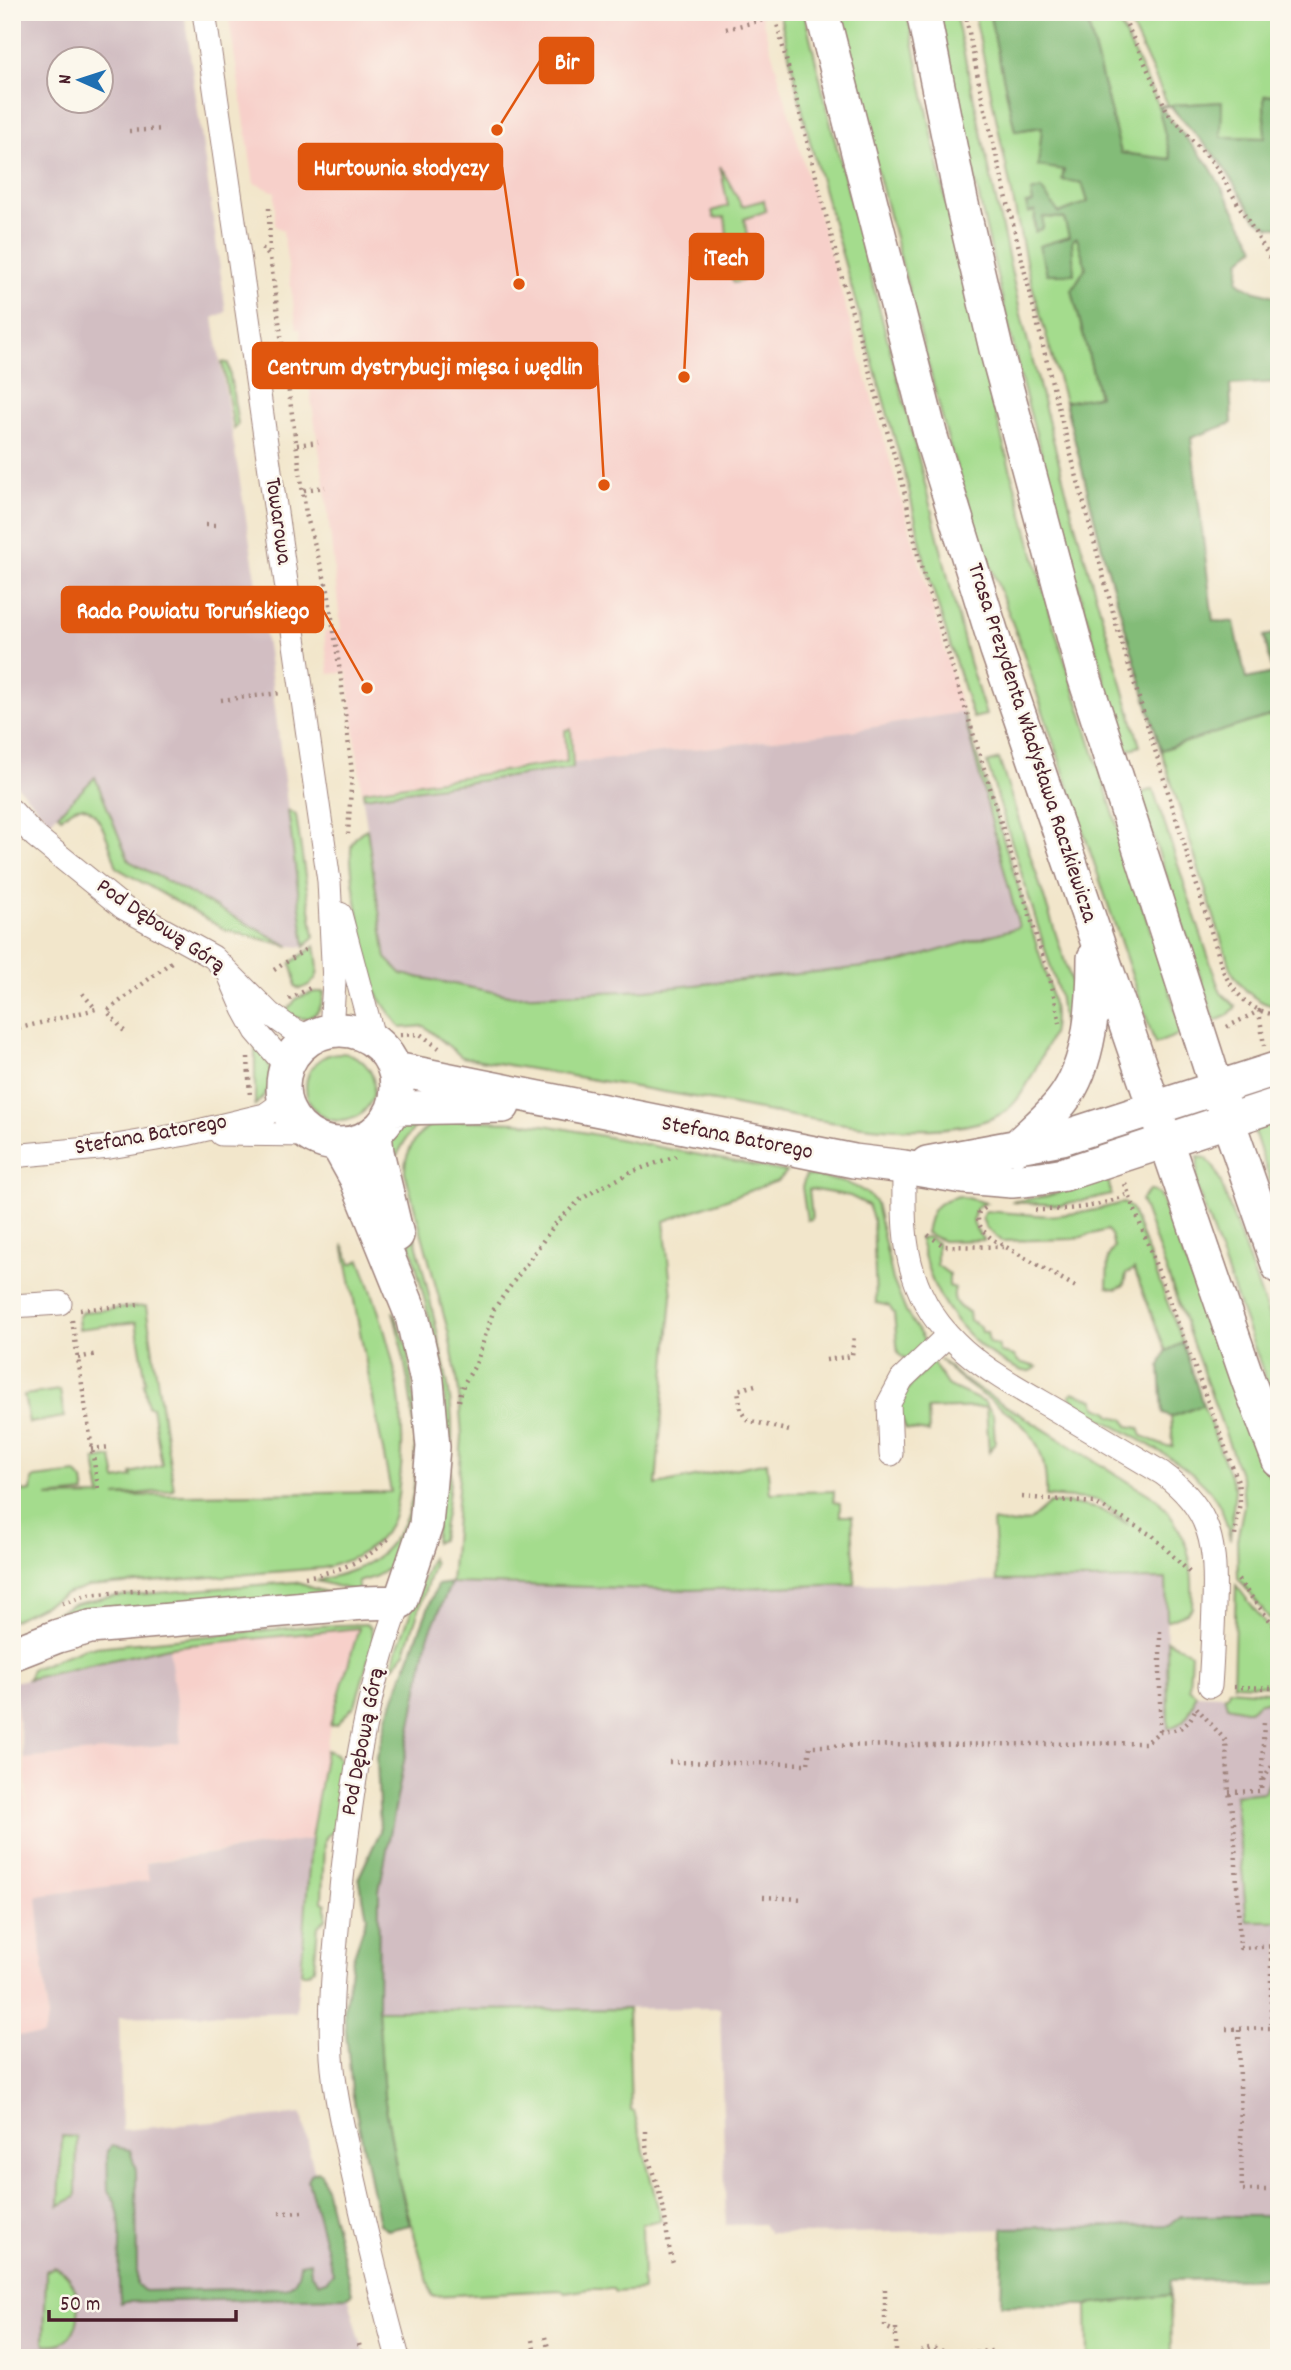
<svg xmlns="http://www.w3.org/2000/svg" width="1291" height="2370" font-family="Dekko,sans-serif">
  <style>
    .built { fill: #f7d0ca }
    .industrial { fill: #d2bec2; fill-rule: evenodd }
    .green { fill: #a4dc8d; stroke: #777e5c; stroke-width: 2 }
    .forest { fill: #83bc78; stroke: #666e52; stroke-width: 2 }
    .lines { fill: none; stroke-linecap: round; stroke-linejoin: round }
    .street-casing { stroke: #9e827b; stroke-width: 25 }
    .secondary-casing { stroke: #9e827b; stroke-width: 36 }
    .path { stroke: #9e827b; stroke-width: 4.5; stroke-dasharray: 2 5; stroke-linecap: butt }
    .street { stroke: #fff; stroke-width: 23 }
    .secondary { stroke: #fff; stroke-width: 33 }
    .labels { text-anchor: middle; dominant-baseline: central; stroke-width: 5; stroke-linejoin: round; paint-order: stroke }
    .street-label { font-size: 23px; fill: #4a1f2b; stroke: #fbf7ec }
    .leader { fill: none; stroke: #e0560e; stroke-width: 2.5 }
    .callout-dot { fill: #e0560e; stroke: #fbf7ec; stroke-width: 2.5 }
    .callout { fill: #e0560e; stroke: #e0560e; stroke-width: 2.5 }
    .callout-label { font-size: 24px; text-anchor: middle; font-weight: bold; fill: #fff }
  </style>
  <rect width="100%" height="100%" fill="#fbf7ec"/>
  <filter id="ink" filterUnits="userSpaceOnUse"><feTurbulence type="fractalNoise" baseFrequency=".0143" numOctaves="2"/><feDisplacementMap in="SourceGraphic" scale="14" xChannelSelector="R" yChannelSelector="G"/><feConvolveMatrix kernelMatrix="1 2 1 2 8 2 1 2 1" color-interpolation-filters="sRGB"/></filter>
  <filter id="wash" filterUnits="userSpaceOnUse"><feTurbulence type="fractalNoise" baseFrequency=".00686" numOctaves="4" result="noise"/><feDisplacementMap in="SourceGraphic" scale="28" xChannelSelector="R" yChannelSelector="G"/><feGaussianBlur stdDeviation="1.57" result="paint"/><feColorMatrix in="noise" values="0 0 0 0 0 0 0 0 0 0 0 0 0 0 0 0 0 1.4 0 .05"/><feComposite in="paint" operator="in"/></filter>
  <g filter="url(#wash)">
    <rect width="100%" height="100%" fill="#f2e6cb"/>
    <!-- built -->
    <path class="built" d="M 228,12 L 760,12 L 963,712 L 850,731 L 575,763 L 362,793 L 347,672 L 329,674 L 324,632 L 341,630 L 325,487 L 300,329 L 297,329 L 283,231 L 275,226 L 275,192 L 254,183 Z
      M 360,1628 L 330,1725 L 311,1839 L 147,1862 L 150,1881 L 37,1896 L 48,2018 L 42,2036 L 12,2035 L 12,1683 L 30,1834 L 24,1759 L 181,1743 L 169,1647 Z"/>
    <!-- industrial -->
    <path class="industrial" d="M 12,12 L 184,12 L 226,312 L 213,318 L 268,652 L 305,947 L 289,946 L 129,861 L 95,777 L 50,822 L 12,780 ZM 60,60 L 102,60 L 102,102 L 60,102 Z
      M 963,712 L 1019,926 L 893,964 L 647,990 L 514,996 L 402,974 L 386,958 L 362,793 L 575,763 L 850,731 Z
      M 1166,1579 L 1167,1693 L 1279,1697 L 1279,2216 L 1181,2216 L 1169,2225 L 810,2234 L 769,2233 L 763,2224 L 726,2225 L 720,2008 L 378,2010 L 379,1891 L 428,1637 L 451,1583 L 690,1590 L 855,1584 Z
      M 169,1647 L 181,1743 L 24,1759 L 13,1682 Z
      M 311,1839 L 296,2012 L 119,2017 L 122,2130 L 302,2114 L 312,2162 L 365,2358 L 12,2358 L 12,2035 L 42,2036 L 48,2018 L 37,1896 L 149,1881 L 146,1863 Z"/>
    <!-- green -->
    <path class="green" d="M 779,12 L 804,12 L 834,137 L 913,436 L 969,662 L 986,715 L 973,718 L 927,571 L 907,482 L 810,142 Z
      M 836,12 L 907,12 L 949,217 L 1002,439 L 1052,620 L 1183,1033 L 1155,1044 L 1020,643 L 975,525 L 949,444 Z
      M 939,12 L 955,12 L 1020,311 L 1073,517 L 1140,746 L 1124,751 L 1021,380 L 964,132 Z
      M 974,12 L 989,12 L 1015,131 L 1043,127 L 1064,170 L 1062,180 L 1082,183 L 1088,202 L 1059,213 L 1033,203 L 1026,204 L 1035,211 L 1034,227 L 1042,217 L 1064,218 L 1070,237 L 1072,239 L 1078,238 L 1086,267 L 1072,290 L 1099,397 L 1065,402 L 1028,271 Z
      M 1085,12 L 1114,12 L 1159,106 L 1168,105 L 1125,12 L 1279,12 L 1279,95 L 1264,96 L 1265,138 L 1220,137 L 1221,102 L 1159,106 L 1171,160 L 1121,153 Z
      M 720,166 L 742,206 L 764,200 L 766,211 L 744,219 L 753,265 L 742,281 L 733,283 L 725,256 L 714,239 L 727,235 L 725,217 L 714,218 L 712,211 L 728,206 Z
      M 222,362 L 228,363 L 238,424 L 234,429 Z
      M 963,712 L 1049,984 C 1053,1002 1056,1017 1052,1035 C 1040,1057 1024,1102 1001,1114 C 931,1151 770,1111 693,1097 C 616,1084 539,1070 462,1057 L 424,1026 L 401,1028 C 392,1016 383,1005 376,992 C 368,974 346,860 352,844 C 355,836 360,832 367,829 L 386,958 L 402,974 L 514,996 L 647,990 L 893,964 L 1019,927 Z
      M 1279,713 L 1279,1007 C 1256,1004 1241,988 1231,970 L 1161,750 Z
      M 571,729 L 573,768 L 364,797 L 363,791 L 567,762 L 565,730 Z
      M 999,759 L 1077,999 L 1079,1019 L 1068,1052 L 1059,994 L 987,763 Z
      M 95,777 L 129,861 L 289,946 L 226,930 L 117,868 C 112,853 99,798 75,808 C 70,810 66,815 61,817 L 58,814 Z
      M 1153,789 L 1216,980 L 1221,993 L 1236,1007 L 1227,1016 L 1215,1021 L 1139,794 Z
      M 288,810 L 296,815 L 314,936 L 305,947 Z
      M 315,946 C 318,967 324,982 299,989 L 295,986 L 295,977 L 291,963 Z
      M 314,992 L 324,992 C 322,1016 306,1026 286,1012 L 297,998 Z
      M 258,1045 C 274,1070 279,1083 255,1105 L 255,1050 Z
      M306 1087a34 34 0 1 1 68 0a34 34 0 1 1-68 0Z
      M 422,1117 L 406,1139 L 395,1159 L 388,1143 C 396,1126 404,1121 422,1117 Z
      M 1275,1119 C 1283,1141 1276,1163 1272,1186 L 1253,1128 Z
      M 438,1120 L 516,1122 L 551,1126 L 787,1172 L 778,1181 L 664,1221 L 672,1296 L 656,1485 L 767,1462 L 770,1493 L 834,1491 L 834,1502 L 840,1503 L 840,1516 L 852,1516 L 855,1584 L 690,1590 L 451,1583 L 462,1436 L 458,1384 L 448,1331 L 405,1172 C 404,1151 419,1130 438,1120 Z
      M 1198,1157 L 1206,1158 L 1215,1169 L 1221,1183 L 1279,1345 L 1279,1416 L 1196,1185 Z
      M 806,1175 C 831,1180 860,1181 876,1203 L 893,1280 L 906,1312 L 924,1340 L 924,1345 L 912,1360 L 906,1359 L 898,1354 L 894,1314 L 889,1306 L 876,1303 L 873,1219 L 868,1205 L 850,1196 L 809,1189 L 812,1219 L 807,1220 L 802,1187 Z
      M 1108,1177 L 1111,1195 L 1061,1205 L 1011,1202 L 1047,1196 Z
      M 391,1183 L 400,1184 C 415,1232 426,1282 437,1331 C 443,1362 452,1395 452,1427 C 453,1464 449,1503 441,1540 L 435,1543 L 446,1412 L 440,1362 L 413,1253 Z
      M 1150,1190 L 1159,1194 L 1279,1500 L 1279,1631 L 1238,1578 L 1237,1540 L 1244,1505 L 1242,1480 L 1141,1200 Z
      M 959,1196 L 986,1203 L 978,1206 C 969,1220 974,1229 984,1240 L 943,1241 L 926,1233 C 930,1210 935,1201 959,1196 Z
      M 1123,1203 L 1131,1208 L 1183,1343 L 1166,1351 L 1134,1269 L 1126,1274 L 1124,1285 L 1116,1289 L 1107,1287 L 1108,1257 L 1114,1247 L 1111,1235 L 1107,1230 L 1074,1239 L 1002,1241 L 986,1228 L 982,1218 L 985,1211 L 1049,1216 L 1086,1212 Z
      M 927,1237 L 937,1243 L 937,1265 L 949,1274 L 949,1286 L 955,1288 C 951,1301 958,1308 969,1312 L 970,1320 L 981,1328 L 982,1332 L 987,1332 L 989,1343 L 998,1345 L 1001,1353 L 1014,1356 L 1019,1362 L 1037,1367 C 1027,1376 1018,1369 1007,1364 C 976,1348 949,1317 934,1285 C 927,1270 924,1253 919,1238 Z
      M 343,1244 L 351,1264 L 360,1260 C 388,1332 411,1406 399,1485 C 398,1498 396,1514 389,1526 C 375,1550 349,1562 323,1568 L 88,1587 L 66,1594 L 12,1621 L 12,1483 L 19,1482 L 21,1492 L 31,1491 L 32,1480 L 35,1478 L 76,1473 L 83,1481 L 85,1493 L 47,1497 L 101,1496 L 95,1460 L 112,1457 L 116,1480 L 132,1477 L 131,1473 L 162,1465 L 152,1407 L 148,1407 L 144,1383 L 146,1382 L 136,1322 L 79,1329 L 78,1318 L 82,1312 L 146,1306 L 174,1490 L 116,1496 L 391,1492 Z
      M 393,1311 L 407,1347 L 420,1441 L 410,1539 L 402,1539 C 392,1567 388,1575 358,1582 L 358,1592 L 317,1581 C 338,1575 359,1571 377,1557 C 392,1545 407,1522 411,1503 C 424,1452 406,1362 393,1311 Z
      M 940,1359 L 961,1378 L 1158,1500 C 1189,1534 1194,1563 1192,1608 L 1187,1613 L 1167,1621 L 1166,1579 L 997,1581 L 993,1521 L 1013,1525 L 1029,1521 L 1050,1503 L 1069,1503 L 1099,1509 L 1128,1524 L 1098,1500 L 1046,1496 C 1050,1410 984,1411 940,1359 Z
      M 932,1361 L 947,1385 L 984,1402 L 993,1414 L 995,1442 L 989,1452 L 986,1407 L 928,1409 L 929,1432 L 906,1429 L 898,1412 L 898,1400 Z
      M 60,1390 L 64,1417 L 29,1423 L 24,1395 Z
      M 1073,1392 L 1094,1400 L 1097,1407 L 1108,1411 L 1111,1416 L 1125,1419 L 1128,1426 L 1139,1428 L 1142,1436 C 1154,1439 1160,1448 1173,1446 L 1171,1417 L 1203,1405 L 1235,1489 L 1230,1540 C 1227,1524 1223,1508 1213,1495 C 1186,1459 1118,1429 1078,1406 L 1070,1396 Z
      M 431,1558 L 434,1563 L 405,1652 L 392,1669 L 396,1652 Z
      M 295,1582 L 331,1594 L 49,1627 L 44,1623 L 44,1619 L 71,1605 L 108,1597 Z
      M 1236,1585 L 1279,1641 L 1279,1686 L 1233,1684 Z
      M 366,1624 L 371,1628 L 374,1640 L 355,1705 L 337,1724 L 330,1725 L 359,1628 L 169,1647 L 28,1679 L 32,1669 L 85,1648 L 297,1627 Z
      M 1167,1640 L 1191,1653 L 1189,1688 L 1196,1694 C 1191,1711 1187,1724 1168,1728 Z
      M 1229,1689 L 1279,1693 L 1279,1702 L 1260,1702 L 1249,1710 L 1244,1710 L 1227,1706 L 1224,1695 L 1227,1695 Z
      M 326,1750 L 336,1754 L 343,1768 L 334,1831 L 327,1836 L 324,1842 L 322,1902 L 326,1904 L 326,1919 L 318,1926 L 314,1968 L 308,1973 L 301,1973 L 311,1839 Z
      M 1274,1768 L 1279,1768 L 1279,1921 L 1247,1921 L 1235,1795 L 1264,1792 Z
      M 628,2009 L 631,2111 L 634,2111 L 661,2220 L 642,2224 L 643,2290 L 615,2292 L 613,2289 L 589,2289 L 565,2293 L 562,2290 L 432,2296 L 398,2178 L 384,2096 L 378,2010 Z
      M 62,2136 L 77,2137 L 76,2197 L 59,2206 Z
      M 54,2267 C 86,2275 90,2352 45,2344 L 44,2340 L 46,2271 Z
      M 1170,2295 L 1171,2358 L 1088,2358 L 1087,2305 Z"/>
    <!-- forest -->
    <path class="forest" d="M 989,12 L 1085,12 L 1121,153 L 1171,159 L 1158,106 L 1222,102 L 1221,137 L 1265,138 L 1264,96 L 1279,95 L 1279,227 L 1270,227 L 1256,219 L 1219,160 L 1170,106 L 1160,107 L 1209,165 L 1255,247 L 1240,261 L 1238,281 C 1253,294 1263,290 1279,299 L 1279,382 L 1230,385 L 1232,423 L 1191,438 L 1213,621 L 1234,622 L 1246,679 L 1273,673 L 1264,636 L 1279,633 L 1279,713 L 1161,750 L 1104,556 L 1065,402 L 1099,396 L 1072,290 L 1086,267 L 1077,238 L 1072,240 L 1074,274 L 1047,274 L 1039,246 L 1069,237 L 1064,218 L 1043,217 L 1043,228 L 1035,232 L 1035,211 L 1028,213 L 1026,204 L 1033,203 L 1031,192 L 1041,189 L 1059,213 L 1088,202 L 1082,183 L 1062,180 L 1064,170 L 1038,166 L 1042,127 L 1015,131 Z
      M 1183,1343 L 1203,1405 L 1171,1417 L 1163,1414 L 1160,1366 L 1166,1351 Z
      M 451,1583 L 428,1637 L 379,1891 L 378,2010 L 384,2096 L 398,2178 L 410,2225 L 388,2230 L 379,2224 L 352,2091 L 344,2012 L 352,1961 L 367,1917 L 359,1877 L 380,1832 L 377,1757 L 388,1714 L 437,1585 Z
      M 112,2146 L 130,2150 L 136,2170 L 137,2284 L 144,2291 L 285,2288 C 296,2284 299,2275 300,2264 L 310,2262 L 311,2274 L 319,2283 L 326,2281 L 333,2273 L 308,2180 L 311,2174 L 318,2171 L 322,2175 L 352,2293 L 348,2297 L 126,2302 L 121,2304 C 113,2273 131,2215 108,2191 L 107,2151 Z
      M 1181,2216 L 1279,2216 L 1279,2278 L 1171,2280 L 1170,2295 L 1087,2305 L 1001,2305 L 1003,2228 L 1169,2225 Z"/>
  </g>
  <g filter="url(#ink)">
    <g class="lines">
      <defs>
        <path id="street" d="M 204,12 L 329,881 L 334,982 L 331,1031
          M 12,811 L 35,836 L 124,908 L 213,957 L 270,1014 L 290,1028 L 311,1038
          M 340,914 L 374,1041
          M 231,979 L 244,1009 L 256,1031 L 287,1067
          M 221,1134 L 309,1135
          M 12,1156 L 110,1147 L 186,1134 L 265,1115 L 285,1101
          M 904,1167 C 904,1203 902,1238 913,1273 C 935,1345 996,1375 1056,1410 C 1091,1431 1127,1452 1162,1473 C 1213,1510 1216,1546 1214,1605 C 1213,1632 1212,1659 1210,1686
          M 12,1306 L 60,1303
          M 891,1454 L 889,1403 L 902,1379 L 948,1335
          M 398,2358 C 382,2300 368,2241 355,2183 C 346,2142 335,2099 332,2057 C 329,2004 335,1951 340,1898 C 350,1798 364,1697 400,1602"/>
        <path id="secondary" d="M 822,12 L 931,437 L 997,650 L 1248,1380 L 1279,1461
          M 923,12 L 961,200 L 996,349 L 1084,676 L 1217,1089 L 1279,1267
          M283 1087a57 57 0 1 1 114 0a57 57 0 1 1-114 0Z
          M 395,1069 L 854,1161 L 904,1167 L 963,1177 L 1012,1181 L 1041,1178 L 1065,1174 L 1279,1104
          M 394,1108 L 503,1106
          M 375,1133 L 377,1152 L 397,1235
          M 1015,1148 C 1030,1133 1049,1118 1062,1101 C 1091,1064 1094,1003 1094,958
          M 927,1163 L 1062,1138 L 1279,1068
          M 12,1654 L 58,1636 L 90,1627 L 363,1603 L 400,1602 L 426,1525 L 433,1447 L 427,1381 L 412,1316 L 356,1178 L 337,1144"/>
      </defs>
      <!-- street casing -->
      <use href="#street" class="street-casing"/>
      <!-- secondary casing -->
      <use href="#secondary" class="secondary-casing"/>
      <!-- path -->
      <path class="path" d="M 774,12 L 842,278 L 903,485 L 919,560 L 1052,986 L 1060,1023
        M 965,12 L 981,93 L 1056,399 L 1117,627 L 1224,973 C 1236,995 1252,1013 1279,1015
        M 1121,12 L 1168,113 L 1215,165 L 1279,273
        M 726,29 L 775,17
        M 129,131 L 164,129
        M 269,208 L 270,256
        M 262,248 L 270,257 L 306,514 L 328,591 L 341,679 L 352,773 L 348,834
        M 297,445 L 318,442
        M 304,490 L 325,487
        M 206,525 L 217,525
        M 197,589 L 229,588
        M 221,700 L 280,693
        M 274,970 L 308,948
        M 289,999 L 312,987
        M 1227,1027 L 1259,1011 L 1264,1046
        M 12,1030 L 96,1009 L 82,993
        M 124,1031 L 107,1011 L 174,960
        M 400,1035 L 420,1034 L 439,1048
        M 248,1057 L 250,1098
        M 1125,1184 L 1238,1481 L 1240,1501 L 1235,1536
        M 985,1208 L 979,1212 C 975,1224 984,1232 992,1239 L 1076,1287
        M 1035,1210 C 1067,1210 1101,1208 1130,1193
        M 928,1235 L 944,1246 L 1004,1247
        M 80,1310 L 140,1304
        M 72,1320 L 98,1488
        M 78,1358 L 97,1354
        M 826,1360 L 852,1356 L 854,1335
        M 755,1385 L 738,1390 L 741,1411 L 747,1420 L 790,1431
        M 459,1401 L 463,1385 L 476,1364 L 494,1309 L 555,1224 L 580,1200 L 596,1190 L 634,1171 L 676,1156
        M 91,1449 L 111,1447
        M 1022,1497 L 1095,1503 L 1153,1536 L 1190,1573
        M 305,1577 C 337,1572 367,1561 390,1537
        M 1238,1580 L 1279,1632
        M 62,1603 L 87,1595 L 157,1589
        M 1234,1687 L 1279,1688
        M 1160,1731 L 1160,1630
        M 669,1762 L 808,1764 L 810,1746 L 1146,1743 L 1160,1731 C 1180,1732 1190,1725 1196,1707 L 1226,1741 L 1229,1792 L 1234,1823 L 1240,1948 L 1279,1946
        M 1263,1780 L 1272,1766
        M 1229,1792 L 1261,1791 L 1264,1721
        M 763,1897 L 803,1899
        M 1226,2029 L 1271,2028 L 1271,1946 L 1279,1955
        M 1239,2030 L 1242,2190 L 1279,2190
        M 645,2131 C 645,2157 657,2181 663,2206 C 667,2226 667,2247 674,2266
        M 279,2213 L 305,2212
        M 885,2289 L 885,2327 L 896,2332
        M 896,2328 L 896,2358
        M 545,2337 L 551,2358
        M 532,2340 L 536,2358
        M 359,2344 L 363,2358
        M 921,2352 L 932,2348 L 950,2353 L 994,2351 L 1000,2358"/>
      <!-- street -->
      <use href="#street" class="street"/>
      <!-- secondary -->
      <use href="#secondary" class="secondary"/>
    </g>
  </g>
  <g class="labels">
    <!-- street labels -->
    <g class="street-label">
      <text transform="translate(277 521) rotate(82)">Towarowa</text>
      <text transform="translate(1031 743) rotate(72)">Trasa Prezydenta Władysława Raczkiewicza</text>
      <text transform="translate(160 927) rotate(34)">Pod Dębową Górą</text>
      <text transform="translate(151 1136) rotate(-10)">Stefana Batorego</text>
      <text transform="translate(737 1139) rotate(11)">Stefana Batorego</text>
      <text transform="translate(364 1742) rotate(-79)">Pod Dębową Górą</text>
    </g>
  </g>
  <!-- callouts -->
  <path class="leader" d="M497 130L540 61M519 284L502 167M684 377L690 256M604 485L597 365M367 688L323 610"/>
  <g class="callout-dot">
    <circle cx="497" cy="130" r="7"/>
    <circle cx="519" cy="284" r="7"/>
    <circle cx="684" cy="377" r="7"/>
    <circle cx="604" cy="485" r="7"/>
    <circle cx="367" cy="688" r="7"/>
  </g>
  <g class="callout">
    <rect x="540" y="38" width="53" height="45" rx="7"/>
    <rect x="299" y="144" width="203" height="45" rx="7"/>
    <rect x="690" y="234" width="73" height="45" rx="7"/>
    <rect x="253" y="343" width="344" height="45" rx="7"/>
    <rect x="62" y="587" width="261" height="45" rx="7"/>
  </g>
  <g class="callout-label">
    <text x="567" y="69">Bir</text>
    <text x="401" y="175">Hurtownia słodyczy</text>
    <text x="726" y="265">iTech</text>
    <text x="425" y="374">Centrum dystrybucji mięsa i wędlin</text>
    <text x="193" y="618">Rada Powiatu Toruńskiego</text>
  </g>
  <!-- margin -->
  <rect width="1291" height="2370" fill="none" stroke="#fbf7ec" stroke-width="42"/>
  <!-- north arrow -->
  <g transform="translate(80 80) rotate(273)"><circle r="33" fill="#fbf7ec" stroke="#b4a19f" stroke-width="2"/>
  <path d="M0-5L12 26L0 18L-12 26Z" fill="#1f6fb2"/>
  <text y="-10" font-size="19" font-weight="bold" text-anchor="middle" fill="#4a1f2b">N</text>
  </g>
  <!-- scale -->
  <path d="M49 2310v10h187v-10" fill="none" stroke="#4a1f2b" stroke-width="3.5"/>
  <text x="60" y="2310" font-size="21" fill="#4a1f2b" stroke="#fbf7ec" stroke-width="5" paint-order="stroke">50 m</text>
</svg>
